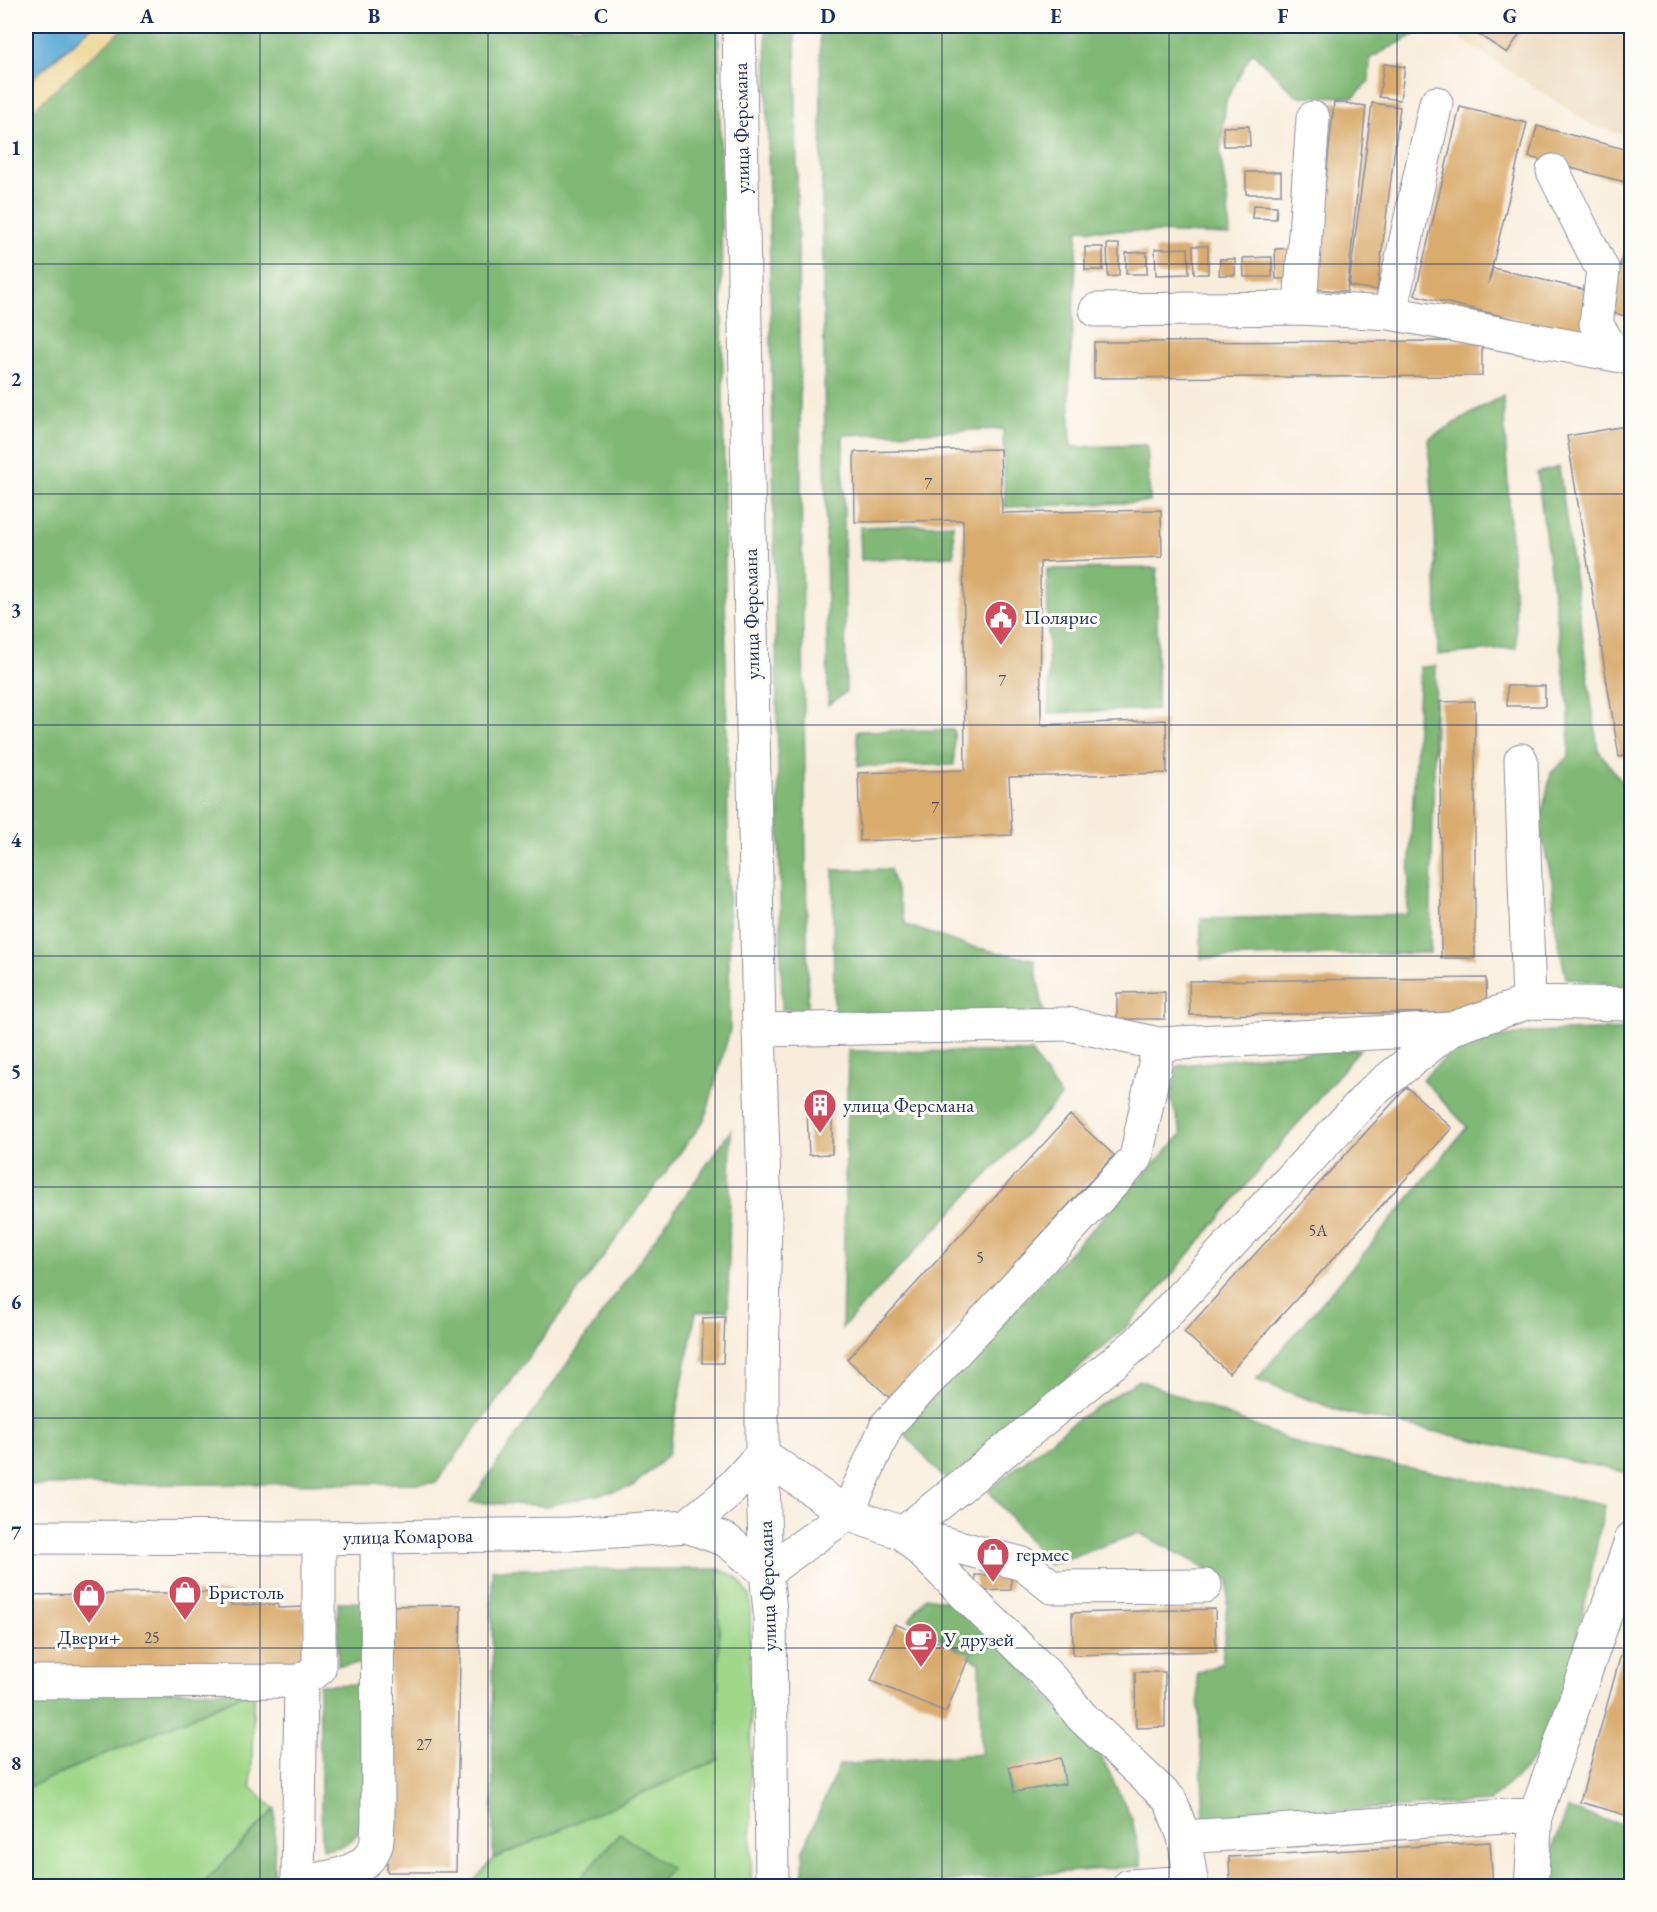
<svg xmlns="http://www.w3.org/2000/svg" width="1657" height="1912" font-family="'EB Garamond',serif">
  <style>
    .built { fill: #ebd8ba }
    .green { fill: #a0d789; stroke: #5e8374; stroke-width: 1.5 }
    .forest { fill: #80b875; stroke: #4e746a; stroke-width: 1.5 }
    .sand { fill: #eeda9e; stroke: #84847e; stroke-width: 1.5 }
    .water { fill: #5cabd6; stroke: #3c6d9a; stroke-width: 1.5 }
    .building { fill: #d9ab6d }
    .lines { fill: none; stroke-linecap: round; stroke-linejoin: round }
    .minor-casing { stroke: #8a8e9c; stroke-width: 35 }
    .minor { stroke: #fff; stroke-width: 33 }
    .grid { fill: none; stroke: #1b2f5e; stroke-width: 1.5; stroke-opacity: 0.55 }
    .labels { text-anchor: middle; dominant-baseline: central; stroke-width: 6; stroke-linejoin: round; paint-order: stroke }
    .number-label { font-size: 16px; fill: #4a4e62 }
    .street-label { font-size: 20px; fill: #1b2f5e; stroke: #fdfcf7 }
    .poi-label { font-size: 20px; fill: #1b2f5e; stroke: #fdfcf7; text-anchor: start }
    .neatline { fill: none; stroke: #1b2f5e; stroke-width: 2 }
    .grid-label { font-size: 20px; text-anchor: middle; font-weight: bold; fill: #1b2f5e }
  </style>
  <rect width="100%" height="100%" fill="#fdfcf7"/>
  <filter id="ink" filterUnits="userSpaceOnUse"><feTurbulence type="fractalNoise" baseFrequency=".0167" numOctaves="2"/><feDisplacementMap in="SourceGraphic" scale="12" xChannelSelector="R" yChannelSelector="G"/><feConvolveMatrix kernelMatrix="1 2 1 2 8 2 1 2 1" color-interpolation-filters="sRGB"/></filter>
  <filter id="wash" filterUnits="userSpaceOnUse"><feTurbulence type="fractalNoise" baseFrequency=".008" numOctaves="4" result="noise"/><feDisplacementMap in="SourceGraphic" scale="24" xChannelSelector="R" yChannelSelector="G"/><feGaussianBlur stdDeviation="1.35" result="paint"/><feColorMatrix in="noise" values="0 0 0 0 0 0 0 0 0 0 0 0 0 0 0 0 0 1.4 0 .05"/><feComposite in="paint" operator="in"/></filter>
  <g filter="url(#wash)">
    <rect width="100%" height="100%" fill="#f8eddb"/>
    <!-- built -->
    <path class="built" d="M 1442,26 L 1631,26 L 1631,137 L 1593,126 Z"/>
    <!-- green -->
    <path class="green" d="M 719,1569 L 736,1577 L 750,1596 L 751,1886 L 470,1886 L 493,1859 L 718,1760 Z
      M 254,1690 L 251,1787 L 275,1809 L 201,1886 L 26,1886 L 26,1788 Z"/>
    <!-- forest -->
    <path class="forest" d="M 126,26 L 719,26 L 730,1030 L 705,1119 L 436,1483 L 26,1485 L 26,116 Z
      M 766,26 L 795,26 L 808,1009 L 782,1009 Z
      M 820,26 L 1429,26 L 1428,28 L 1370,58 L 1369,81 L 1354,97 L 1297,96 L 1252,52 L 1226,101 L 1220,152 L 1228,205 L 1230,235 L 1078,229 L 1069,385 L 1071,447 L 1147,445 L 1150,502 L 1005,507 L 1003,429 L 843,435 L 846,692 L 828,705 Z
      M 1503,395 L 1517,648 L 1438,655 L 1435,533 L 1428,439 Z
      M 1559,467 L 1598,750 L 1628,790 L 1631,791 L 1631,987 L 1566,978 L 1555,925 L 1552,880 L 1539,827 L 1551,773 L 1569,756 L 1569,710 L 1537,473 Z
      M 953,524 L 954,556 L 861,560 L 860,527 Z
      M 1157,568 L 1157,709 L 1049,713 L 1047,569 Z
      M 1436,666 L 1430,953 L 1201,958 L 1201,919 L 1407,914 L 1420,667 Z
      M 954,730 L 954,765 L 858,766 L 857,731 Z
      M 890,869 L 906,925 L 968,946 L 1034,960 L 1045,1018 L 834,1023 L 833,870 Z
      M 1631,1029 L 1632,1460 L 1629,1473 L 1343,1412 L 1256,1380 L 1370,1246 L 1467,1127 L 1422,1079 L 1459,1046 L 1532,1032 Z
      M 1360,1049 L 1171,1276 L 1125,1328 L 947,1482 L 901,1430 L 1182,1134 L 1171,1100 L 1177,1066 L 1268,1055 Z
      M 848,1051 L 1031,1052 L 1061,1097 L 842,1328 Z
      M 731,1130 L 728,1310 L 696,1312 L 668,1455 L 632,1487 L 547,1506 L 470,1502 Z
      M 1139,1380 L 1315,1450 L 1605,1505 L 1572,1664 L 1552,1735 L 1524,1770 L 1489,1802 L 1204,1819 L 1197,1673 L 1222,1663 L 1229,1580 L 1139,1533 L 1049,1565 L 988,1490 L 1079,1418 Z
      M 492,1569 L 719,1569 L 718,1760 L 493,1859 Z
      M 926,1597 L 957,1603 L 983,1620 L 1102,1758 L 1132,1819 L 1142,1866 L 886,1886 L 804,1886 L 803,1851 L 839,1765 L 981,1754 L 980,1663 L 909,1620 Z
      M 338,1602 L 367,1602 L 365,1664 L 338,1665 Z
      M 365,1684 L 367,1813 L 355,1838 L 340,1847 L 322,1849 L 319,1685 Z
      M 254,1690 L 26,1788 L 26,1693 Z
      M 275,1809 L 274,1876 L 264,1886 L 201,1886 Z
      M 1568,1809 L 1631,1827 L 1631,1886 L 1543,1886 L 1543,1872 Z
      M 620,1833 L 671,1869 L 655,1886 L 574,1886 Z"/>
    <!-- sand -->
    <path class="sand" d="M 93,26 L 126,26 L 26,116 L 26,85 Z"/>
    <!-- water -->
    <path class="water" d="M 26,26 L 92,26 L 26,82 Z"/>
    <g id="blocks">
      <!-- building -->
      <path class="building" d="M 1465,26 L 1518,26 L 1523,29 L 1507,53 Z
        M 1384,64 L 1405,67 L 1400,100 L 1379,97 Z
        M 1334,102 L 1366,106 L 1347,292 L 1314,289 Z
        M 1372,103 L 1400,107 L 1377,290 L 1349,286 Z
        M 1460,107 L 1527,123 L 1488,284 L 1493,268 L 1590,291 L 1580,335 L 1415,295 Z
        M 1249,126 L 1250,146 L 1224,146 L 1223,127 Z
        M 1537,126 L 1632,151 L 1632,184 L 1529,157 Z
        M 1246,172 L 1281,172 L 1281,194 L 1246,194 Z
        M 1253,205 L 1277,206 L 1276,219 L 1252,218 Z
        M 1631,226 L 1632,226 L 1632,318 L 1607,311 Z
        M 1107,244 L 1119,244 L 1119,276 L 1108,277 Z
        M 1193,246 L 1208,246 L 1208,274 L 1194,274 Z
        M 1085,247 L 1103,247 L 1103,270 L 1085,270 Z
        M 1188,248 L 1189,274 L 1156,275 L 1155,249 Z
        M 1296,248 L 1296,278 L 1276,279 L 1275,249 Z
        M 1147,252 L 1147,274 L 1126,274 L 1126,253 Z
        M 1272,257 L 1272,277 L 1244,277 L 1243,258 Z
        M 1220,259 L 1235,259 L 1235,275 L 1219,275 Z
        M 1482,341 L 1482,376 L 1094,378 L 1094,342 Z
        M 1632,425 L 1632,755 L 1619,757 L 1567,436 Z
        M 1000,449 L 1002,513 L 1161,510 L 1162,557 L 1040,562 L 1041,725 L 1166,720 L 1167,773 L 1009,777 L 1012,835 L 860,841 L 858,773 L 965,770 L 963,520 L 855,522 L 854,452 Z
        M 1507,686 L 1545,686 L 1545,706 L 1507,706 Z
        M 1475,701 L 1475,958 L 1441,958 L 1440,702 Z
        M 1486,978 L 1487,1012 L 1190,1015 L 1189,981 Z
        M 1165,992 L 1165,1019 L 1117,1019 L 1117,993 Z
        M 1407,1087 L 1452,1128 L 1229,1373 L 1184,1332 Z
        M 832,1112 L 832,1154 L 809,1155 L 807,1113 Z
        M 1070,1115 L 1114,1155 L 891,1399 L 847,1359 Z
        M 725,1317 L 723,1363 L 702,1363 L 703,1318 Z
        M 975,1575 L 1011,1575 L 1011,1590 L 976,1591 Z
        M 231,1592 L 231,1605 L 278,1604 L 278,1608 L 304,1607 L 305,1666 L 26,1673 L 26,1595 Z
        M 461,1605 L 456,1872 L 387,1872 L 391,1606 Z
        M 1215,1609 L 1216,1651 L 1073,1655 L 1072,1613 Z
        M 1631,1618 L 1632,1618 L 1632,1817 L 1580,1802 Z
        M 895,1624 L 970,1655 L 946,1712 L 871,1681 Z
        M 1135,1672 L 1165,1672 L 1165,1727 L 1136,1728 Z
        M 1061,1758 L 1065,1784 L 1014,1792 L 1009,1767 Z
        M 1490,1842 L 1493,1886 L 1230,1886 L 1229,1857 Z"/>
    </g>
  </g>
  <g filter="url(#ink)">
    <use href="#blocks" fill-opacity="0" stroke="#8a8e9c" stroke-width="1.5"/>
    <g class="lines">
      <defs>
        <path id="minor" d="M 739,26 L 759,1030 L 765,1218 L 762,1371 L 762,1454 L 766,1572 L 770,1611 L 772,1886
          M 1553,171 L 1603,271 L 1596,324 L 1616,355
          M 1300,308 L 1313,118
          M 1096,310 L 1300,308 L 1390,313 L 1632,358
          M 1390,313 L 1436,103
          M 1521,760 L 1529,1002
          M 759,1030 L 1068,1024 L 1159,1044 L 1451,1029 L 1529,1002 L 1632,1004
          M 762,1454 L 847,1514 L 903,1533 L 1139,1342 L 1372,1092 L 1451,1029
          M 687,1526 L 726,1540 L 766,1572
          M 903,1533 L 1057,1685 L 1081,1716 L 1170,1800 L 1184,1837 L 1192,1886
          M 905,1533 L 1023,1564 L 1052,1587 L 1205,1586
          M 26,1537 L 319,1538 L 570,1534 L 687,1526 L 722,1498 L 762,1454
          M 766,1572 L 847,1514 L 887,1425 L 1136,1158 L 1159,1044
          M 26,1682 L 301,1681 L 319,1669 L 319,1538
          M 1184,1837 L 1536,1814
          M 295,1886 L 298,1883 L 301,1681
          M 298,1886 L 298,1883 C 324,1878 367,1875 376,1845 C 378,1838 377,1828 378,1821 L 377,1537
          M 1129,1886 L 1191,1882
          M 1531,1886 L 1536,1814 L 1632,1538"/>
      </defs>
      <!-- minor casing -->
      <use href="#minor" class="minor-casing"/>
      <!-- minor -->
      <use href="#minor" class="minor"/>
    </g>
  </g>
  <!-- grid -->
  <path class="grid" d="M 260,26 L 260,1886M 488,26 L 488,1886M 715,26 L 715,1886M 942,26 L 942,1886M 1169,26 L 1169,1886M 1397,26 L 1397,1886M 26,264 L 1632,264M 26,494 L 1632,494M 26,725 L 1632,725M 26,956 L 1632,956M 26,1187 L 1632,1187M 26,1418 L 1632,1418M 26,1648 L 1632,1648"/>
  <!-- icons -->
  <defs>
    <symbol id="civic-pin" viewBox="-11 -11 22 30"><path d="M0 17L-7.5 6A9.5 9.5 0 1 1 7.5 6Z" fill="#d1495b" stroke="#fdfcf7"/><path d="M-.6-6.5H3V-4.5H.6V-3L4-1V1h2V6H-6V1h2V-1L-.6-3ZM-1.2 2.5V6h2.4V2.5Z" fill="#fff"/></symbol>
    <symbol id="building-pin" viewBox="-11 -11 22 30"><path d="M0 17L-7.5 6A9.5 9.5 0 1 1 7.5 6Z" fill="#d1495b" stroke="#fdfcf7"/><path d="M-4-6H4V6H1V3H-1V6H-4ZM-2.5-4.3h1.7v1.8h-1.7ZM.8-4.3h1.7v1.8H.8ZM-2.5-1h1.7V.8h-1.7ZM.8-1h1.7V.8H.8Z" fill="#fff"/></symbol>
    <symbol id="shop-pin" viewBox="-11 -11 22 30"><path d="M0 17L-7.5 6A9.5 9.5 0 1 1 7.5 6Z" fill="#d1495b" stroke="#fdfcf7"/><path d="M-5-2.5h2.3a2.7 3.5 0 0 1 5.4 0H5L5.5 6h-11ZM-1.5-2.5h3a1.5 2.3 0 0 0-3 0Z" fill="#fff"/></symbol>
    <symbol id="cafe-pin" viewBox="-11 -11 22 30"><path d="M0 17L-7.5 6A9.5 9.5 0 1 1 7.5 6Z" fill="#d1495b" stroke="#fdfcf7"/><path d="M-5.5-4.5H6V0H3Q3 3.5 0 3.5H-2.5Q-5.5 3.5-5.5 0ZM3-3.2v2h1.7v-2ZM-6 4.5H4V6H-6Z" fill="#fff"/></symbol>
  </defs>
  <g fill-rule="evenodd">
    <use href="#civic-pin" x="982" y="598" width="38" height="52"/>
    <use href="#building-pin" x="801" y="1086" width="38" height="52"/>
    <use href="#shop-pin" x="974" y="1535" width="38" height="52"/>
    <use href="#shop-pin" x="166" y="1573" width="38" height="52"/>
    <use href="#shop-pin" x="70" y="1576" width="38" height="52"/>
    <use href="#cafe-pin" x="902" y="1620" width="38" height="52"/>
  </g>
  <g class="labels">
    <!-- number labels -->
    <g class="number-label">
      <text x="928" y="483">7</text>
      <text x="1002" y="680">7</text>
      <text x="935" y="807">7</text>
      <text x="1318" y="1230">5А</text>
      <text x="980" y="1257">5</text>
      <text x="152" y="1637">25</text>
      <text x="424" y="1744">27</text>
    </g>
    <!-- street labels -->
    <g class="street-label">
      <text transform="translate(741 128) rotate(-91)">улица Ферсмана</text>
      <text transform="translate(751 614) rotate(-91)">улица Ферсмана</text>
      <text transform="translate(408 1536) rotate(-1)">улица Комарова</text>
      <text transform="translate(767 1586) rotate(-92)">улица Ферсмана</text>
    </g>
    <!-- poi labels -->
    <g class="poi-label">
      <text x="1024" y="617">Полярис</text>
      <text x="843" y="1105">улица Ферсмана</text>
      <text x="1016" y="1554">гермес</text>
      <text x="208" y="1592">Бристоль</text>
      <text x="89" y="1637" text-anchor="middle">Двери+</text>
      <text x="944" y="1639">У друзей</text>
    </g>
  </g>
  <!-- margin -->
  <rect width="1657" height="1912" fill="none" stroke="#fdfcf7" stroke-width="66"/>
  <rect x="33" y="33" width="1591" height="1846" class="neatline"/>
  <g class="grid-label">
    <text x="147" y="23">A</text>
    <text x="374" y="23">B</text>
    <text x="601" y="23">C</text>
    <text x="828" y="23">D</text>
    <text x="1056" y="23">E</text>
    <text x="1283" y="23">F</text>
    <text x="1510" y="23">G</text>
    <text x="16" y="155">1</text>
    <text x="16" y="386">2</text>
    <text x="16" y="617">3</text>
    <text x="16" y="847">4</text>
    <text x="16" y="1078">5</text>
    <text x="16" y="1309">6</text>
    <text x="16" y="1540">7</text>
    <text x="16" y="1770">8</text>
  </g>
</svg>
